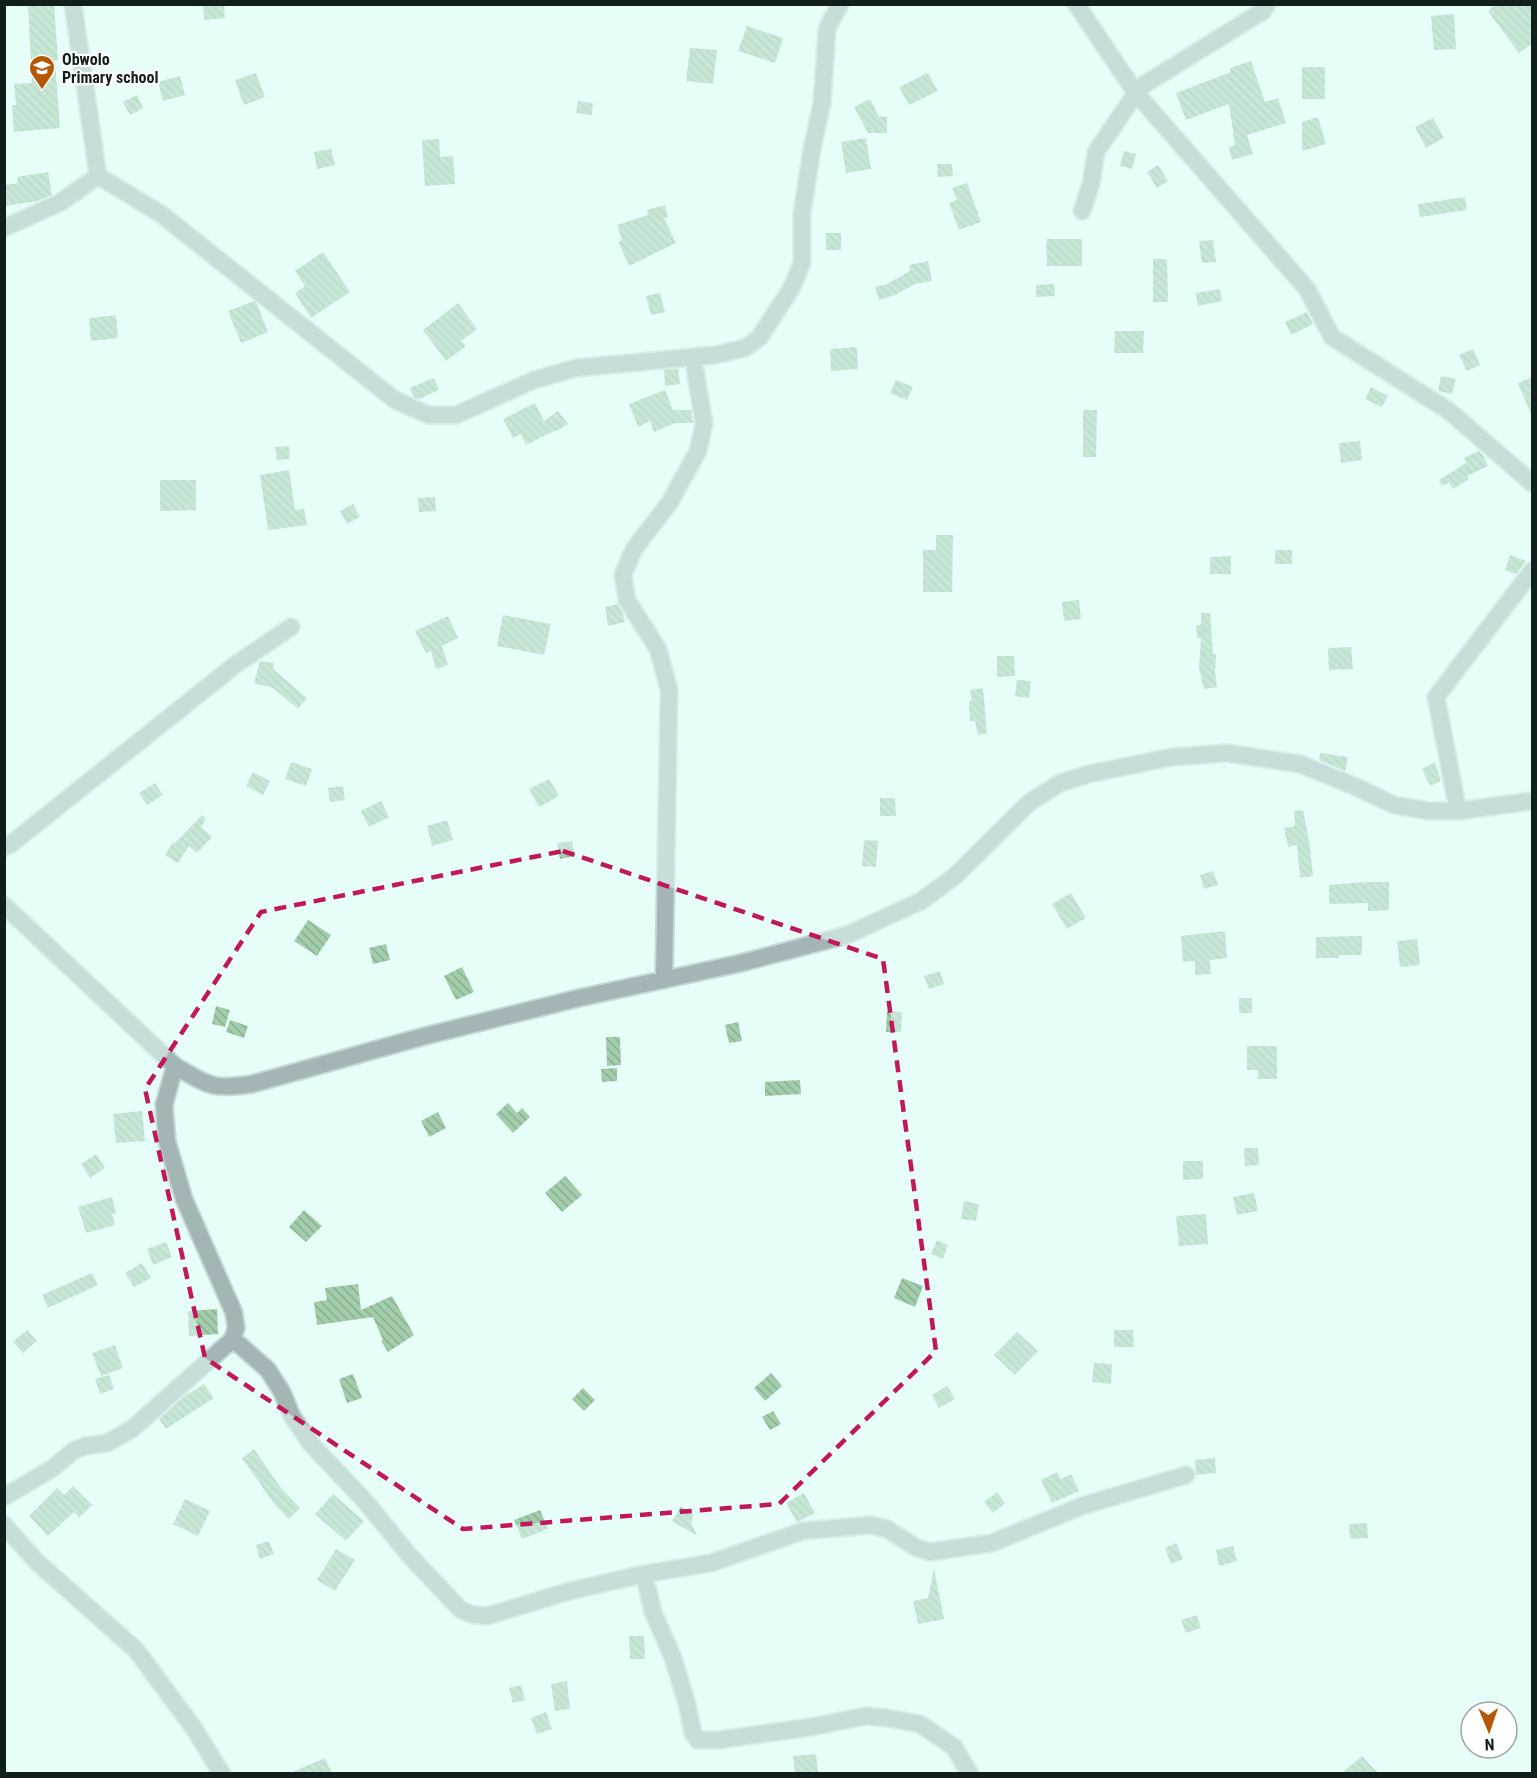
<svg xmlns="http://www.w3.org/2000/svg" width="1537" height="1778" font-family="'Roboto Condensed',sans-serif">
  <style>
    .building { fill: url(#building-back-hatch) }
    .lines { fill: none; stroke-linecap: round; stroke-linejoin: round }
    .street-casing { stroke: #c4dad4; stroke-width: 20 }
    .street { stroke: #a3b5b6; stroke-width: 16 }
    .marked { fill: none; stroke: #c2185b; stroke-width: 4.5; stroke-dasharray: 12 8; stroke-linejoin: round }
    .labels { text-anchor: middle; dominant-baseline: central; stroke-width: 4.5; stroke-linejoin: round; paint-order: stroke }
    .poi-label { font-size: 16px; font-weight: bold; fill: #101f1b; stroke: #fff; text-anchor: start }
  </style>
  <defs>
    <pattern id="building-back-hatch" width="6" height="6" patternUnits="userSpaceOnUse" patternTransform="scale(1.5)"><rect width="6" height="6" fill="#a1cdab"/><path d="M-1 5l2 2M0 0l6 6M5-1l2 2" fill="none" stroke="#8ab093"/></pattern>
  </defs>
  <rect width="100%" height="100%" fill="#e6fef7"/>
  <!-- building -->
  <path class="building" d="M 28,4 L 54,4 L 58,60 L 55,61 L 60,128 L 14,132 L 12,105 L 16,105 L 14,84 L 32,83 Z
    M 203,4 L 224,4 L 225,18 L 204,20 Z
    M 1496,4 L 1533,4 L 1533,43 L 1519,53 L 1488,11 Z
    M 1454,14 L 1456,49 L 1434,50 L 1431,16 Z
    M 747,26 L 783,38 L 775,63 L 738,51 Z
    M 690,48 L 717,50 L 713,84 L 686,81 Z
    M 1251,61 L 1265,102 L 1278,98 L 1286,123 L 1247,135 L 1253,154 L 1232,160 L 1229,147 L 1235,145 L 1229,104 L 1186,120 L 1176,93 L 1231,72 L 1230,68 Z
    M 1302,67 L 1325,67 L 1325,99 L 1302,99 Z
    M 256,73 L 265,97 L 244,105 L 235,80 Z
    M 928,73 L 938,91 L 909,105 L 899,87 Z
    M 180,76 L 185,95 L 163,101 L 158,82 Z
    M 137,95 L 143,108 L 130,115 L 123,102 Z
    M 870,99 L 879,117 L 887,116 L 887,133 L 868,133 L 854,107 Z
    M 578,101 L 593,103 L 592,115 L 576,113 Z
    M 1318,117 L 1326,144 L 1302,151 L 1302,122 Z
    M 1433,118 L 1444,138 L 1426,148 L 1415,127 Z
    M 866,138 L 871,169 L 846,173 L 841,142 Z
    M 439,139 L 440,157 L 453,156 L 455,184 L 425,186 L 422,140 Z
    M 331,149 L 335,165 L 317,169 L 314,152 Z
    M 1124,151 L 1136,154 L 1132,169 L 1120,166 Z
    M 937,164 L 952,164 L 953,176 L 938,177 Z
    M 1158,165 L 1168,181 L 1157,188 L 1147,172 Z
    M 48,172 L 52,195 L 37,201 L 4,206 L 4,185 L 18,183 L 17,177 Z
    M 967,183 L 981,222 L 959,230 L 949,203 L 957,200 L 952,188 Z
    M 1465,197 L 1467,210 L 1420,217 L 1418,204 Z
    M 665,205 L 668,217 L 664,218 L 676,243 L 629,266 L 618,242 L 622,240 L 617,225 L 648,215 L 647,210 Z
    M 826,233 L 841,233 L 841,250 L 826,250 Z
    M 1046,239 L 1082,239 L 1082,266 L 1047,266 Z
    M 1213,240 L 1216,262 L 1202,263 L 1199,241 Z
    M 323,252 L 350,292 L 311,318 L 295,293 L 305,286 L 295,271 Z
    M 1153,259 L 1167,259 L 1168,302 L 1153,302 Z
    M 928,261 L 932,281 L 915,284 L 895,295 L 879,300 L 875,287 L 887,284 L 910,271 L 909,265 Z
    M 1054,284 L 1055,296 L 1036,297 L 1036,285 Z
    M 1220,289 L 1222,301 L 1198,306 L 1196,293 Z
    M 660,293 L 665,312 L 651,315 L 646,296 Z
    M 254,301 L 257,304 L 268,332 L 241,343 L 228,311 Z
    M 458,303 L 477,329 L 461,341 L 466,346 L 446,361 L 423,330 Z
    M 1307,312 L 1313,324 L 1291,335 L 1285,322 Z
    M 116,315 L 118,338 L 91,341 L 89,318 Z
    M 1115,331 L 1144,331 L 1143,353 L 1114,353 Z
    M 857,347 L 858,369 L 831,371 L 830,349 Z
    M 1473,349 L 1480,365 L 1467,371 L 1459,355 Z
    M 678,369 L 680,384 L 665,386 L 664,370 Z
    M 1441,376 L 1456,379 L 1452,394 L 1438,391 Z
    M 1533,377 L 1533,417 L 1532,417 L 1518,383 Z
    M 434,378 L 439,390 L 419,399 L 414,397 L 410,388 Z
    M 896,380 L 913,387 L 907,400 L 890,393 Z
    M 1371,387 L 1388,396 L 1382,407 L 1365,399 Z
    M 665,390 L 673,410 L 691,410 L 693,423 L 675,423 L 654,432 L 650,421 L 638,427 L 629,404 Z
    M 535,403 L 544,421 L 558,411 L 568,424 L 557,431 L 556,430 L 526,445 L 521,434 L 513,438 L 503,419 Z
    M 1083,410 L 1097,410 L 1096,457 L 1083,457 Z
    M 1360,441 L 1362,460 L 1341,463 L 1339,443 Z
    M 289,446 L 290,459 L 277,460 L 275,447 Z
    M 1479,451 L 1483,455 L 1488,466 L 1467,476 L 1469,479 L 1453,489 L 1449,483 L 1442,486 L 1439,480 L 1466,463 L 1464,458 Z
    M 289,470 L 295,510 L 304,509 L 307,525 L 268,530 L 260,475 Z
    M 160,480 L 196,480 L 196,510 L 160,511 Z
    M 435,497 L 436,511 L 419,512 L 418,498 Z
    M 353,504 L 360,517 L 347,524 L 340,511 Z
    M 936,535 L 953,535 L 952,592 L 923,592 L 923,550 L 936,550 Z
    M 1275,550 L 1292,550 L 1292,564 L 1275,564 Z
    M 1510,555 L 1526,561 L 1516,574 L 1505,570 Z
    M 1231,556 L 1231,574 L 1210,574 L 1210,557 Z
    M 1079,600 L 1081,619 L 1064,621 L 1062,602 Z
    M 618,604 L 623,614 L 625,622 L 608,626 L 605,607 Z
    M 1201,613 L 1210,613 L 1213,654 L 1216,654 L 1215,672 L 1217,687 L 1204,689 L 1199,668 L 1201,638 L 1197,638 L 1196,625 L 1201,625 Z
    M 503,615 L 551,624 L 544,655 L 497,646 Z
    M 448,616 L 458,638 L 442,646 L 448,665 L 436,669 L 431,651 L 426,653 L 415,631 Z
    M 1351,647 L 1353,669 L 1329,670 L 1328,648 Z
    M 997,656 L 1014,656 L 1015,676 L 997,677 Z
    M 260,661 L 274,663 L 273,669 L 307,698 L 298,709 L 273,688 L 254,683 Z
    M 1017,680 L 1031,681 L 1029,698 L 1015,696 Z
    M 983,688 L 987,733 L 978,735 L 975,721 L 970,721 L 969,701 L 972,701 L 970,690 Z
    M 1320,753 L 1348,757 L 1345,771 L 1319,760 Z
    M 291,762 L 312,769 L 306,786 L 285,779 Z
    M 1435,762 L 1441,781 L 1430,786 L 1422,769 Z
    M 253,772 L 270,781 L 263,795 L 246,786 Z
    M 549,779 L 559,796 L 539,807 L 529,789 Z
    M 155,783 L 163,795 L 147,805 L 139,793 Z
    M 343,786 L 345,800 L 330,802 L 328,788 Z
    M 880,798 L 895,798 L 896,816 L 880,816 Z
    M 381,801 L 389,817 L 369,827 L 361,811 Z
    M 1303,810 L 1310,847 L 1313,876 L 1300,878 L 1297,845 L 1288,847 L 1284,828 L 1295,826 L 1294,811 Z
    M 202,815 L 206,819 L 201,827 L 212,837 L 197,853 L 189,846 L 178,863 L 165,855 L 173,842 L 174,844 Z
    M 447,820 L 453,840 L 432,846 L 427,826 Z
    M 864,840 L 878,841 L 876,867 L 862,866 Z
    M 572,841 L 575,856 L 560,859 L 557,843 Z
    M 1213,871 L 1218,885 L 1204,889 L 1200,875 Z
    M 1367,882 L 1389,882 L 1389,910 L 1368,911 L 1368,903 L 1329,904 L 1329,885 Z
    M 1071,893 L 1086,918 L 1067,929 L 1052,904 Z
    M 308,920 L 331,935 L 317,956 L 294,941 Z
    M 1225,931 L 1227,958 L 1210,960 L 1211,974 L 1195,975 L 1195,961 L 1183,962 L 1181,936 Z
    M 1362,936 L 1362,955 L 1339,955 L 1339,958 L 1316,958 L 1316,937 Z
    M 1417,939 L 1420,965 L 1400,967 L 1397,941 Z
    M 386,944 L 390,960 L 373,964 L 369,948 Z
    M 462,967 L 474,992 L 456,1000 L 444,976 Z
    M 940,971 L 944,984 L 929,989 L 924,976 Z
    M 1239,998 L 1252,998 L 1252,1013 L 1239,1013 Z
    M 216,1006 L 230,1010 L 225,1027 L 212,1024 Z
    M 887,1011 L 902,1012 L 901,1032 L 886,1032 Z
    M 230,1020 L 248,1026 L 244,1038 L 226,1032 Z
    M 738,1022 L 742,1041 L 729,1043 L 725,1025 Z
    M 606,1037 L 620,1037 L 621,1065 L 607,1066 Z
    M 1247,1046 L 1277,1046 L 1277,1079 L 1258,1079 L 1258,1070 L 1247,1070 Z
    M 617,1068 L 617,1081 L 602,1082 L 601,1069 Z
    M 800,1080 L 801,1094 L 765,1096 L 765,1082 Z
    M 508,1103 L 517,1113 L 522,1108 L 530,1117 L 513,1133 L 496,1114 Z
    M 142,1111 L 145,1141 L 116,1143 L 113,1114 Z
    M 438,1112 L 446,1128 L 429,1137 L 421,1121 Z
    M 1244,1148 L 1258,1148 L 1259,1165 L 1245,1166 Z
    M 96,1154 L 105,1168 L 90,1178 L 81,1164 Z
    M 1183,1161 L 1203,1161 L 1203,1179 L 1183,1180 Z
    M 565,1176 L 582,1195 L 562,1212 L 545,1193 Z
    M 1254,1193 L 1258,1211 L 1237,1215 L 1233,1197 Z
    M 112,1197 L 116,1213 L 112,1214 L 115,1225 L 86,1233 L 78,1207 Z
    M 964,1201 L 979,1204 L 976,1221 L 961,1219 Z
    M 304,1210 L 322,1226 L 306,1242 L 289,1227 Z
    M 1206,1214 L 1208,1244 L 1179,1246 L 1176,1216 Z
    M 937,1240 L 948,1245 L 943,1259 L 931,1254 Z
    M 166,1242 L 172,1257 L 153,1265 L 147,1249 Z
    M 142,1263 L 151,1278 L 134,1287 L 125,1273 Z
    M 92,1273 L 98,1285 L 48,1308 L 42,1295 Z
    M 902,1278 L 923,1286 L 915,1307 L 894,1298 Z
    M 358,1284 L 361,1310 L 392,1296 L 414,1335 L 388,1352 L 381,1341 L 383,1340 L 373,1317 L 317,1325 L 314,1302 L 327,1300 L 325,1288 Z
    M 217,1309 L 218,1334 L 189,1336 L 188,1311 Z
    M 27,1330 L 37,1341 L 23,1353 L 13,1342 Z
    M 1114,1330 L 1133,1330 L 1134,1347 L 1114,1347 Z
    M 1017,1332 L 1038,1351 L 1015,1375 L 994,1355 Z
    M 115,1345 L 123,1368 L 101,1376 L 92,1353 Z
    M 1094,1363 L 1112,1364 L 1111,1384 L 1092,1382 Z
    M 771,1373 L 782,1386 L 765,1401 L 754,1388 Z
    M 353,1374 L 362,1398 L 347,1403 L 339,1379 Z
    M 109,1375 L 114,1389 L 100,1394 L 95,1379 Z
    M 204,1384 L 214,1398 L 166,1429 L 159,1419 L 182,1398 Z
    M 947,1386 L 955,1399 L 939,1408 L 932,1395 Z
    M 583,1388 L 595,1400 L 584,1411 L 572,1399 Z
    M 773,1411 L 781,1424 L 770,1430 L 762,1417 Z
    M 254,1449 L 281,1488 L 300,1508 L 289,1519 L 275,1505 L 242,1458 Z
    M 1215,1458 L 1216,1473 L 1196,1475 L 1195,1460 Z
    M 1057,1472 L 1061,1479 L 1071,1474 L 1079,1491 L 1052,1503 L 1041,1480 Z
    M 73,1486 L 92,1505 L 79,1518 L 74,1512 L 48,1536 L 29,1516 L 57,1488 L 64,1495 Z
    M 997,1492 L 1005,1503 L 993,1513 L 984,1502 Z
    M 804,1493 L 815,1513 L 797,1522 L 786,1503 Z
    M 333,1494 L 364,1521 L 346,1541 L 315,1514 Z
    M 185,1499 L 210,1511 L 198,1536 L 173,1524 Z
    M 681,1507 L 694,1515 L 691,1522 L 697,1536 L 672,1521 Z
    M 540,1510 L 548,1529 L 522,1539 L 514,1520 Z
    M 1367,1523 L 1368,1538 L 1350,1539 L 1349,1524 Z
    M 269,1541 L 274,1554 L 260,1559 L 256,1545 Z
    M 1176,1543 L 1183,1559 L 1171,1564 L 1165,1548 Z
    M 1233,1546 L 1237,1561 L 1219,1566 L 1216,1550 Z
    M 336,1549 L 355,1560 L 335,1591 L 317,1580 Z
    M 934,1569 L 944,1619 L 918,1624 L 913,1601 L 928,1598 Z
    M 1197,1615 L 1201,1628 L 1186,1633 L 1181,1620 Z
    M 629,1636 L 644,1636 L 645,1659 L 630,1659 Z
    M 567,1681 L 570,1709 L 555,1711 L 551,1684 Z
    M 521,1685 L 525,1700 L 513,1703 L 509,1688 Z
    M 546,1712 L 552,1729 L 537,1734 L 531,1718 Z
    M 816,1754 L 818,1773 L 795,1773 L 793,1756 Z
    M 1362,1756 L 1378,1773 L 1342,1773 Z
    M 325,1758 L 332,1773 L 290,1773 Z"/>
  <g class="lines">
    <defs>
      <path id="street" d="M 73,4 L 98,176 L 161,214 L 395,400 L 429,415 L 456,415 L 534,380 L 576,368 L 715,355 L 745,348 L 759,338 L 791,289 L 802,263 L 802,213 L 812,149 L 822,103 L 827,29 L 840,4
        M 1076,4 L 1136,93 L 1307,289 L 1332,337 L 1449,411 L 1532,483
        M 1082,211 L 1091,184 L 1096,152 L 1136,93 L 1145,84 L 1263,11 L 1267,4
        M 4,228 L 61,202 L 98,176
        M 1458,811 L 1436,697 L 1532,571
        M 4,847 L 11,844 L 235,665 L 291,627
        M 4,905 L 175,1066 C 209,1086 212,1090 252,1084 L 425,1036 L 579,998 L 741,963 L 847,935 L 921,901 L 955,876 L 1030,802 L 1060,783 L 1089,774 L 1172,757 L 1227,753 L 1300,764 L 1354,786 L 1394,805 L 1429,811 L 1458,811 L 1532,801
        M 664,980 L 669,690 L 658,649 L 627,600 L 623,575 L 634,549 L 670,502 L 698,451 L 704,424 L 693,357
        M 233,1339 L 268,1370 L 282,1392 L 292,1416 L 311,1444 L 364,1500 L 409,1555 L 461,1610 L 474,1615 L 487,1616 L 570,1591 L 644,1574 L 711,1563 L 803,1531 L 871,1525 L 887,1529 L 915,1547 L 930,1552 L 992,1543 L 1082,1506 L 1186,1475
        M 4,1497 L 53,1468 L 73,1451 L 85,1446 L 107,1443 L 132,1429 L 233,1339 L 236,1328 L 234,1313 L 184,1199 L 167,1141 L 164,1105 L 175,1066
        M 4,1525 L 37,1562 L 136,1650 L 193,1727 L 222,1774
        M 644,1574 L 653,1612 L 673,1658 L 687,1704 L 693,1733 L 698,1740 L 718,1740 L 811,1727 L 866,1716 L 887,1718 L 920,1724 L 954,1747 L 970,1774"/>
    </defs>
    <!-- street casing -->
    <use href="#street" class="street-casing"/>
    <!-- street -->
    <use href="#street" class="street"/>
  </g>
  <!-- marked area -->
  <path d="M0 0H1537V1778H0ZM 563,851 L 883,959 L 936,1351 L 779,1504 L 463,1529 L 205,1358 L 145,1089 L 261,912 Z" fill="#e6fef7" fill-opacity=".55" fill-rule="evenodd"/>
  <path class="marked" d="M 563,851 L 883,959 L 936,1351 L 779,1504 L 463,1529 L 205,1358 L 145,1089 L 261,912 Z"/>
  <!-- icons -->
  <defs>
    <symbol id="school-pin" viewBox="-11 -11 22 30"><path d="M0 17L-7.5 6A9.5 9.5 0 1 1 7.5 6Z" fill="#b55803" stroke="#fff"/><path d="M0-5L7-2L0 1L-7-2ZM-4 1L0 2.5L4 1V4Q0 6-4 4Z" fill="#fff"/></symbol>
  </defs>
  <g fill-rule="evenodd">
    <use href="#school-pin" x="27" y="53" width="30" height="40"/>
  </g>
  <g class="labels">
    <!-- poi labels -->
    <g class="poi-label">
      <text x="62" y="59">Obwolo<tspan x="62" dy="18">Primary school</tspan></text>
    </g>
  </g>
  <!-- border -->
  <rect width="1537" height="1778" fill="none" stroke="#101f1b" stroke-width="12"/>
  <!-- north arrow -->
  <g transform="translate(1489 1730) rotate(178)"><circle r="28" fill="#ffffff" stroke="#9fa5a4" stroke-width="1.5"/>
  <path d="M0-4.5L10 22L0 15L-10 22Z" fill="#b55803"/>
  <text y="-9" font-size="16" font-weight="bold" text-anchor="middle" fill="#101f1b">N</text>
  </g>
</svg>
